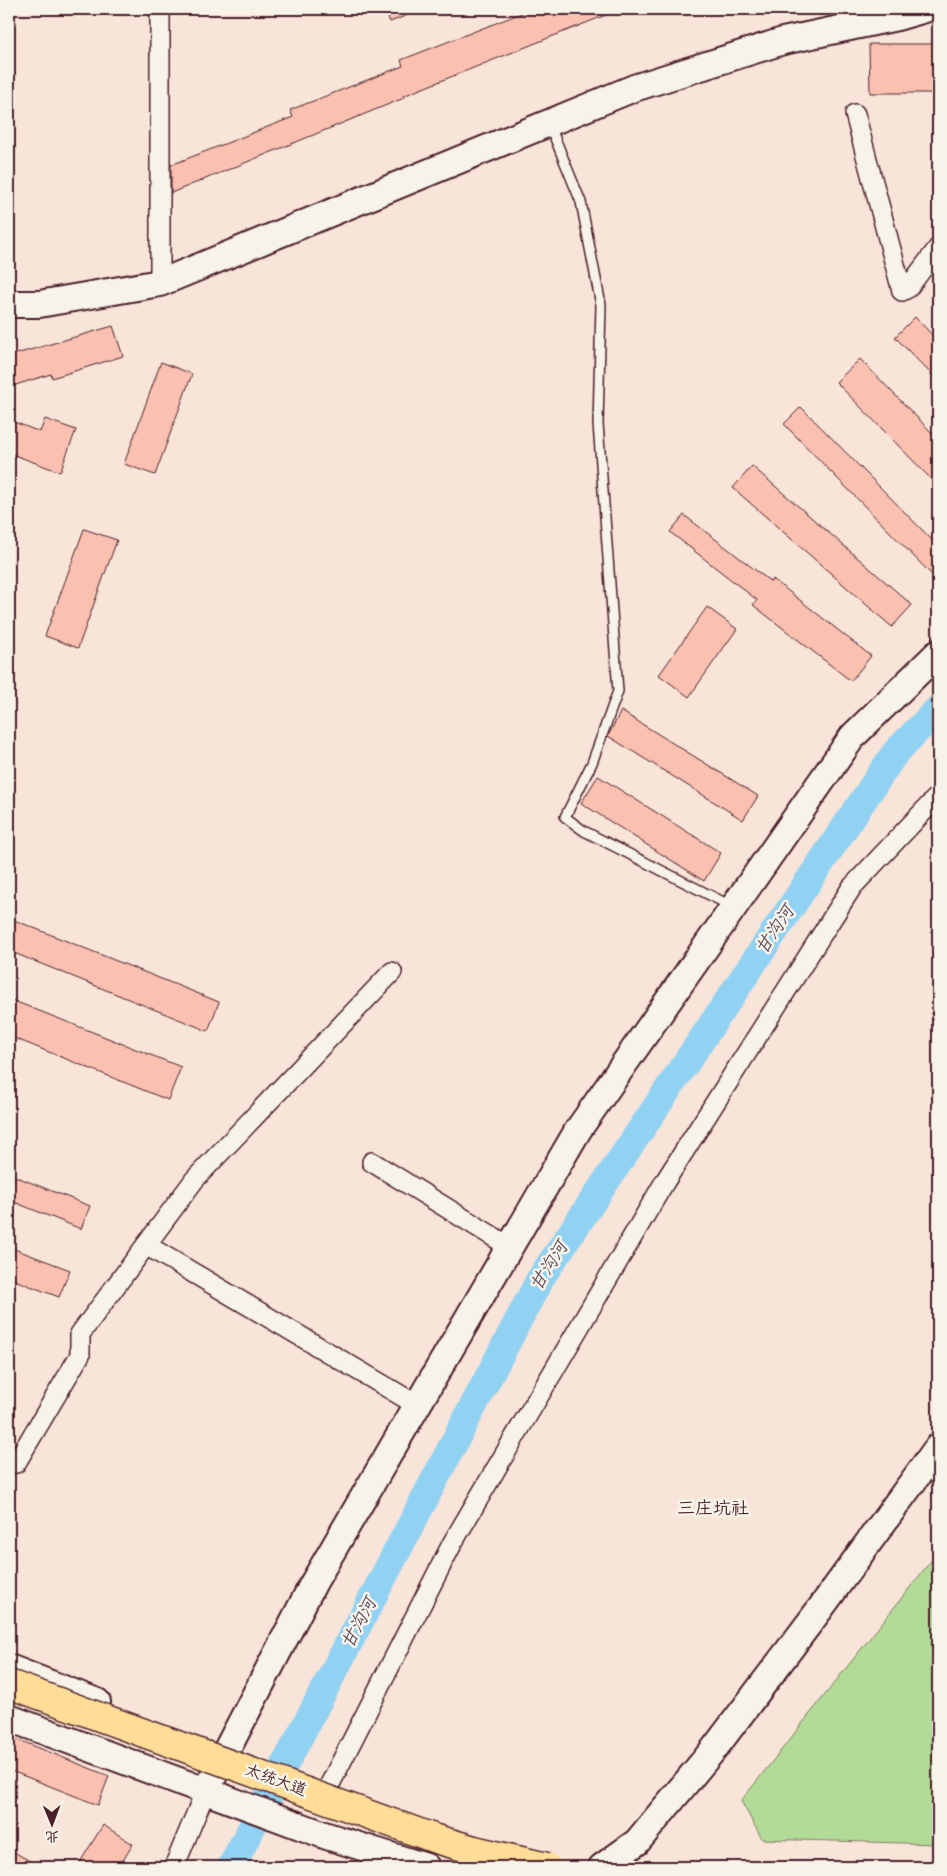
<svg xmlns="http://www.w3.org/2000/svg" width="947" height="1876" font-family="'Comic Neue','LXGW WenKai TC',sans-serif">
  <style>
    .green { fill: #b3db98; stroke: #7e7d62 }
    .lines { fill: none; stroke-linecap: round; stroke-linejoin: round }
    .river { stroke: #91d2f3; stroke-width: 28 }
    .building { fill: #fac1b1; stroke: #4a1f2b }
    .lane-casing { stroke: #4a1f2b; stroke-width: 12 }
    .street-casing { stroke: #4a1f2b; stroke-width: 22 }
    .secondary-casing { stroke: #4a1f2b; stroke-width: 30 }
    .lane { stroke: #f7f3e8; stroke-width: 9 }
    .street { stroke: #f7f3e8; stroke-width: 19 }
    .secondary { stroke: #f7f3e8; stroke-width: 26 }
    .primary-bridge-casing { stroke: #4a1f2b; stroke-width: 31; stroke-linecap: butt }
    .primary-bridge { stroke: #ffdd96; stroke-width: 28 }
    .labels { text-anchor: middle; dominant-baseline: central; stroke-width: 5; stroke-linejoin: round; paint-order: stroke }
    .street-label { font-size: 16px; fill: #4a1f2b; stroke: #f7f3e8 }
    .water-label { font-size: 18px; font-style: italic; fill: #5c4c5d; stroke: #f7f3e8 }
    .neighbourhood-label { font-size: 18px; fill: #4a1f2b; stroke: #f7f3e8 }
  </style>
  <rect width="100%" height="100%" fill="#f8e4d8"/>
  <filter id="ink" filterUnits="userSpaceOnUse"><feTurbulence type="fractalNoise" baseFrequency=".02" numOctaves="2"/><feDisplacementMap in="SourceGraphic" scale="10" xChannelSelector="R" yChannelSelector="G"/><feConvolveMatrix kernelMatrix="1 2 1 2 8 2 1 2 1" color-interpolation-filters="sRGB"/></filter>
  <g filter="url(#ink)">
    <!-- green -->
    <path class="green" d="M 938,1552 L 938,1844 L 762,1839 L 741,1801 Z"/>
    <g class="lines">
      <!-- river -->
      <path class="river" d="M 231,1867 L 540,1279 L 895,753 L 938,709"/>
    </g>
    <!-- building -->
    <path class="building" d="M 385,9 L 423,9 L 390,22 Z
      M 532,9 L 621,9 L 403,96 L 404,98 L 171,193 L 171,165 L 293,117 L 290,110 L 403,66 L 401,60 Z
      M 869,44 L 938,44 L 938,93 L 870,93 Z
      M 915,317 L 938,341 L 938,381 L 895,337 Z
      M 113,326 L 123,356 L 52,378 L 51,374 L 9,387 L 9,356 Z
      M 860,359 L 938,439 L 938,486 L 836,382 Z
      M 161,362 L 192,374 L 155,475 L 124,464 Z
      M 801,407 L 938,546 L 938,581 L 784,424 Z
      M 45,419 L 76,430 L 60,472 L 9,453 L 9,420 L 40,432 Z
      M 752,466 L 912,605 L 892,627 L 733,488 Z
      M 684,515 L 771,582 L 773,579 L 871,656 L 851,681 L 753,605 L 757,600 L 670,532 Z
      M 84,529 L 117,540 L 78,648 L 45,636 Z
      M 707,607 L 737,629 L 689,697 L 659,675 Z
      M 621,711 L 758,796 L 743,820 L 608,736 Z
      M 598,776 L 721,853 L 704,881 L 581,803 Z
      M 9,918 L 219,1002 L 208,1031 L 9,951 Z
      M 9,999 L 181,1067 L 168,1100 L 9,1036 Z
      M 9,1174 L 90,1206 L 81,1229 L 9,1200 Z
      M 9,1247 L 70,1270 L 59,1297 L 9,1278 Z
      M 9,1736 L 109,1776 L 98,1805 L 9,1770 Z
      M 103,1825 L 133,1844 L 119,1867 L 77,1867 Z
      M 9,1849 L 40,1867 L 9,1867 Z"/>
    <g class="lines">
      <defs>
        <path id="lane" d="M 550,126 L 581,202 L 601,305 L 598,424 L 618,691 L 592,763 L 565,817 L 584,831 L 731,906"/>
        <path id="street" d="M 855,114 L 902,291 L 908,288 L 938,248
          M 160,283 L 160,9
          M 372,1162 L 510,1247
          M 146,1245 L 417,1405
          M 16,1463 L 80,1355 L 80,1334 L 195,1179 L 392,972
          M 327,1790 L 453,1542 L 664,1183 L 852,887 L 938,796
          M 174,1867 L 206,1790"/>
        <path id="secondary" d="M 9,304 L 39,304 L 160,283 L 634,88 L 783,41 L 897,17 L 925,9
          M 9,1668 L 97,1702
          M 9,1718 L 327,1836 L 426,1867
          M 206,1790 L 314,1582 L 578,1130 L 853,736 L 938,653
          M 602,1867 L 637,1842 L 714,1749 L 820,1609 L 938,1447"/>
      </defs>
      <!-- lane casing -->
      <use href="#lane" class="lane-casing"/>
      <!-- street casing -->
      <use href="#street" class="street-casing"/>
      <!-- secondary casing -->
      <use href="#secondary" class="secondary-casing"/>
      <!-- lane -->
      <use href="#lane" class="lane"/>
      <!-- street -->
      <use href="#street" class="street"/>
      <!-- secondary -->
      <use href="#secondary" class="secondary"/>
      <defs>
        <path id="primary-bridge" d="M 9,1684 L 436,1839 L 474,1850 L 547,1867"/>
      </defs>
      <!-- primary-bridge casing -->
      <use href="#primary-bridge" class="primary-bridge-casing"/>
      <!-- primary-bridge -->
      <use href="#primary-bridge" class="primary-bridge"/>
    </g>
  </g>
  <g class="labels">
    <!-- street labels -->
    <g class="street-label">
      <text transform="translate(276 1780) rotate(20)">太统大道</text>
    </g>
    <!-- water labels -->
    <g class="water-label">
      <text transform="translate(775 930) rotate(-56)">甘沟河</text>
      <text transform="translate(549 1266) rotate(-58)">甘沟河</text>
      <text transform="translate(359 1623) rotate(-62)">甘沟河</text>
    </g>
    <!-- neighbourhood labels -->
    <g class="neighbourhood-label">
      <text x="713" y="1508">三庄坑社</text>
    </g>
  </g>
  <!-- margin -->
  <rect width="947" height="1876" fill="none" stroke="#f7f3e8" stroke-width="30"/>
  <rect x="15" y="15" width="917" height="1846" fill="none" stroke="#4a1f2b" stroke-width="2" filter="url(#ink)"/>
  <!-- north arrow -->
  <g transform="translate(52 1824) rotate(179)" stroke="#f7f3e8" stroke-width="4" paint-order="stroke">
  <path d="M0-4L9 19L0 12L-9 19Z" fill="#4a1f2b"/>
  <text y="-8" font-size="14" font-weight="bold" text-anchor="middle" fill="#4a1f2b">北</text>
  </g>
</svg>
